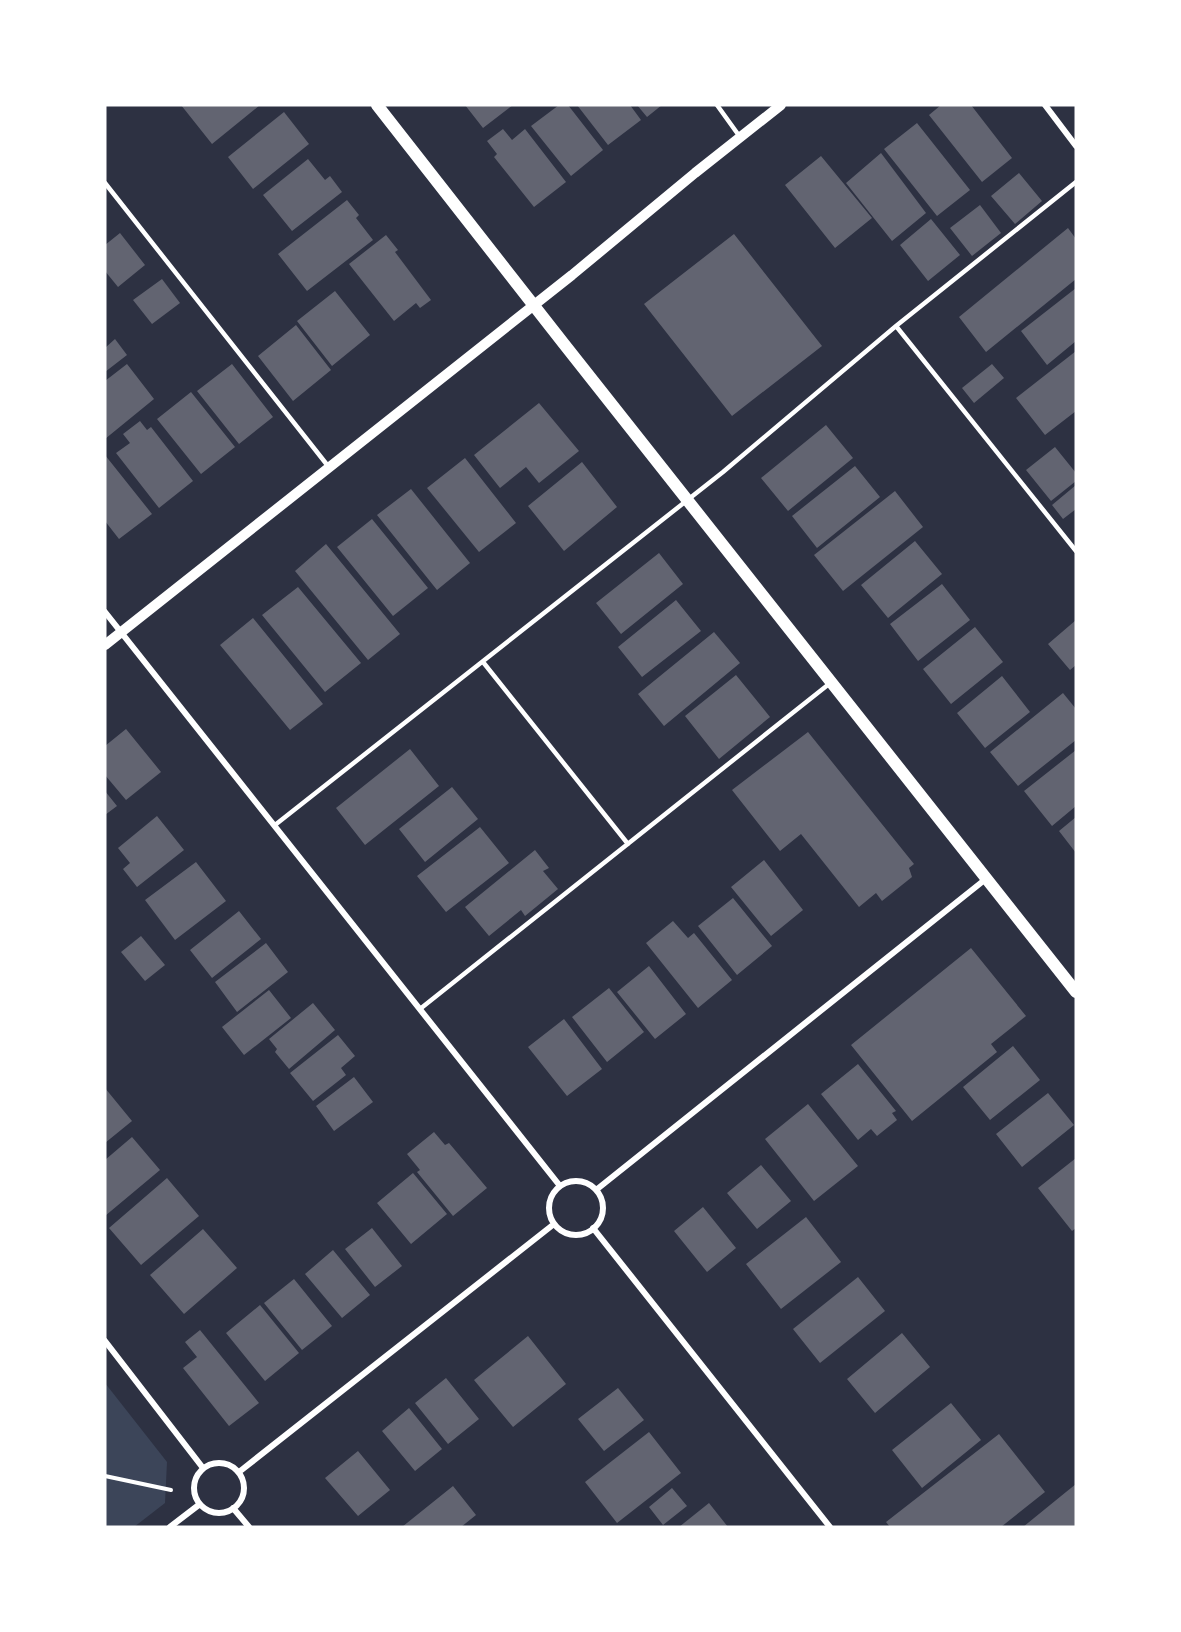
<svg xmlns="http://www.w3.org/2000/svg" width="1181" height="1632" font-family="Literata,serif">
  <style>
    .green { fill: #3c4559 }
    .building { fill: #626471 }
    .lines { fill: none; stroke-linecap: round; stroke-linejoin: round }
    .path { stroke: #fff; stroke-width: 4 }
    .service { stroke: #fff; stroke-width: 4.5 }
    .minor { stroke: #fff; stroke-width: 6 }
    .tertiary { stroke: #fff; stroke-width: 10 }
    .secondary { stroke: #fff; stroke-width: 12 }
  </style>
  <rect width="100%" height="100%" fill="#2d3142"/>
  <!-- green -->
  <path class="green" d="M 105,1383 L 167,1462 L 165,1503 L 134,1527 L 105,1527 Z"/>
  <!-- building -->
  <path class="building" d="M 181,105 L 260,105 L 212,144 Z
    M 465,105 L 513,105 L 483,128 Z
    M 559,105 L 568,105 L 603,150 L 571,176 L 531,126 Z
    M 577,105 L 630,105 L 641,120 L 608,145 Z
    M 637,105 L 662,105 L 647,117 Z
    M 941,105 L 971,105 L 1012,158 L 982,182 L 929,115 Z
    M 284,112 L 309,144 L 253,189 L 228,157 Z
    M 917,123 L 970,190 L 937,216 L 884,149 Z
    M 503,129 L 512,140 L 525,129 L 566,182 L 534,207 L 494,157 L 497,154 L 487,141 Z
    M 881,153 L 926,213 L 892,241 L 846,183 Z
    M 821,156 L 872,218 L 835,248 L 785,185 Z
    M 308,159 L 325,180 L 330,176 L 342,192 L 292,231 L 263,195 Z
    M 1019,173 L 1042,201 L 1015,224 L 991,196 Z
    M 347,200 L 359,215 L 356,218 L 373,240 L 307,291 L 278,254 Z
    M 980,205 L 1001,233 L 972,256 L 950,228 Z
    M 931,219 L 960,255 L 928,281 L 900,245 Z
    M 1068,228 L 1076,239 L 1076,279 L 986,352 L 959,317 Z
    M 120,233 L 145,265 L 118,287 L 105,271 L 105,245 Z
    M 734,234 L 822,346 L 732,416 L 644,304 Z
    M 386,235 L 398,250 L 395,252 L 431,300 L 420,308 L 416,303 L 394,321 L 349,264 Z
    M 162,279 L 180,303 L 152,324 L 133,300 Z
    M 1076,288 L 1076,341 L 1047,365 L 1021,331 Z
    M 335,291 L 370,335 L 332,366 L 297,321 Z
    M 296,325 L 331,370 L 293,401 L 258,356 Z
    M 115,339 L 127,355 L 105,372 L 105,348 Z
    M 1076,351 L 1076,411 L 1045,435 L 1016,398 Z
    M 127,364 L 154,399 L 105,439 L 105,381 Z
    M 232,364 L 273,417 L 239,444 L 197,391 Z
    M 992,364 L 1004,378 L 974,403 L 962,388 Z
    M 191,392 L 235,447 L 201,474 L 157,419 Z
    M 539,403 L 579,451 L 539,483 L 526,467 L 500,488 L 474,455 Z
    M 140,421 L 147,430 L 151,427 L 193,481 L 159,508 L 116,453 L 130,443 L 123,434 Z
    M 826,425 L 853,458 L 788,511 L 761,478 Z
    M 1055,447 L 1076,473 L 1076,481 L 1051,501 L 1026,470 Z
    M 105,455 L 152,514 L 119,539 L 105,521 Z
    M 465,458 L 516,523 L 479,552 L 427,488 Z
    M 582,462 L 617,507 L 564,551 L 528,506 Z
    M 855,466 L 880,497 L 817,548 L 792,516 Z
    M 1076,485 L 1076,509 L 1063,519 L 1052,505 Z
    M 411,489 L 470,563 L 437,590 L 377,515 Z
    M 895,491 L 923,527 L 843,591 L 814,555 Z
    M 372,519 L 428,588 L 393,616 L 337,547 Z
    M 915,541 L 942,574 L 888,618 L 861,585 Z
    M 326,544 L 400,634 L 368,660 L 295,571 Z
    M 659,553 L 683,584 L 621,634 L 596,603 Z
    M 942,584 L 970,620 L 918,661 L 890,624 Z
    M 298,587 L 361,663 L 325,692 L 262,615 Z
    M 676,600 L 701,631 L 642,677 L 618,647 Z
    M 253,618 L 323,704 L 290,730 L 220,645 Z
    M 1076,620 L 1076,665 L 1070,670 L 1048,644 Z
    M 975,627 L 1003,662 L 951,704 L 923,669 Z
    M 714,632 L 740,663 L 664,726 L 638,694 Z
    M 736,675 L 770,717 L 719,759 L 685,716 Z
    M 1002,676 L 1030,712 L 985,748 L 957,713 Z
    M 1063,693 L 1076,709 L 1076,740 L 1018,786 L 990,752 Z
    M 126,729 L 161,772 L 126,800 L 105,775 L 105,746 Z
    M 808,732 L 914,864 L 909,868 L 912,877 L 882,901 L 876,893 L 859,907 L 801,834 L 780,851 L 732,790 Z
    M 410,749 L 439,786 L 365,845 L 336,808 Z
    M 1076,750 L 1076,806 L 1052,826 L 1024,791 Z
    M 452,787 L 478,819 L 425,862 L 399,829 Z
    M 105,791 L 117,806 L 105,815 Z
    M 157,816 L 184,850 L 137,887 L 123,869 L 130,863 L 118,848 Z
    M 1076,817 L 1076,853 L 1059,831 Z
    M 480,827 L 509,863 L 446,912 L 417,876 Z
    M 535,850 L 549,868 L 543,871 L 558,889 L 525,916 L 521,910 L 489,936 L 465,907 Z
    M 764,860 L 803,910 L 771,936 L 731,887 Z
    M 196,862 L 226,901 L 175,940 L 145,900 Z
    M 733,898 L 772,946 L 737,975 L 698,926 Z
    M 239,911 L 261,939 L 212,978 L 190,950 Z
    M 673,921 L 688,938 L 694,933 L 732,980 L 698,1008 L 646,943 Z
    M 141,936 L 165,965 L 145,981 L 121,952 Z
    M 266,943 L 288,972 L 237,1012 L 215,982 Z
    M 971,948 L 1026,1016 L 991,1044 L 997,1052 L 912,1121 L 851,1045 Z
    M 649,966 L 686,1014 L 655,1039 L 617,992 Z
    M 609,988 L 644,1032 L 607,1062 L 572,1017 Z
    M 269,990 L 291,1018 L 244,1055 L 222,1027 Z
    M 313,1003 L 335,1030 L 289,1069 L 275,1052 L 277,1049 L 269,1039 Z
    M 564,1019 L 602,1069 L 567,1096 L 528,1047 Z
    M 338,1035 L 355,1056 L 341,1068 L 346,1075 L 313,1101 L 290,1073 Z
    M 1013,1046 L 1040,1080 L 990,1120 L 963,1087 Z
    M 858,1064 L 896,1111 L 892,1113 L 897,1120 L 877,1136 L 871,1129 L 858,1140 L 821,1094 Z
    M 354,1077 L 373,1102 L 334,1131 L 316,1106 Z
    M 105,1088 L 132,1121 L 105,1143 Z
    M 1048,1093 L 1074,1125 L 1022,1167 L 996,1134 Z
    M 808,1104 L 858,1166 L 814,1201 L 765,1139 Z
    M 434,1132 L 445,1145 L 449,1143 L 487,1188 L 453,1216 L 417,1172 L 420,1170 L 407,1154 Z
    M 132,1137 L 160,1170 L 105,1216 L 105,1160 Z
    M 1076,1158 L 1076,1228 L 1072,1231 L 1038,1188 Z
    M 761,1165 L 791,1201 L 757,1229 L 727,1193 Z
    M 413,1173 L 447,1214 L 411,1244 L 377,1203 Z
    M 167,1178 L 199,1216 L 141,1265 L 109,1228 Z
    M 703,1207 L 736,1248 L 707,1272 L 674,1231 Z
    M 806,1217 L 841,1262 L 781,1309 L 746,1264 Z
    M 372,1228 L 402,1266 L 375,1287 L 345,1249 Z
    M 203,1229 L 237,1268 L 184,1314 L 150,1275 Z
    M 333,1250 L 370,1295 L 342,1318 L 305,1274 Z
    M 858,1277 L 885,1311 L 820,1363 L 793,1329 Z
    M 294,1279 L 332,1326 L 302,1350 L 264,1303 Z
    M 260,1305 L 299,1353 L 265,1381 L 226,1333 Z
    M 200,1330 L 259,1403 L 229,1426 L 183,1368 L 197,1357 L 185,1342 Z
    M 902,1333 L 930,1367 L 875,1413 L 847,1379 Z
    M 528,1336 L 566,1384 L 513,1427 L 474,1380 Z
    M 446,1378 L 479,1419 L 448,1444 L 415,1403 Z
    M 618,1388 L 644,1420 L 604,1451 L 578,1419 Z
    M 951,1403 L 981,1440 L 922,1488 L 892,1450 Z
    M 409,1408 L 442,1449 L 415,1471 L 382,1431 Z
    M 649,1432 L 681,1473 L 617,1523 L 585,1482 Z
    M 999,1434 L 1045,1492 L 1001,1527 L 890,1527 L 886,1522 Z
    M 358,1451 L 390,1490 L 358,1516 L 325,1478 Z
    M 1076,1484 L 1076,1527 L 1023,1527 L 1066,1492 Z
    M 453,1486 L 476,1515 L 461,1527 L 402,1527 Z
    M 672,1488 L 687,1506 L 663,1525 L 649,1507 Z
    M 709,1503 L 728,1527 L 679,1527 Z"/>
  <g class="lines">
    <!-- path -->
    <path class="path" d="M 105,1476 L 171,1490"/>
    <!-- service -->
    <path class="service" d="M 717,105 L 740,137
      M 105,183 L 328,466
      M 896,326 L 1076,551
      M 483,662 L 628,844
      M 275,825 L 723,472 L 896,326 L 1076,182
      M 420,1009 L 829,684"/>
    <!-- minor -->
    <path class="minor" d="M 1045,105 L 1076,146
      M 105,612 L 560,1186
      M549 1208a27 27 0 1 1 54 0a27 27 0 1 1-54 0Z
      M 596,1190 L 987,878
      M 593,1228 L 830,1527
      M 105,1341 L 203,1468
      M194 1488a25 25 0 1 1 50 0a25 25 0 1 1-50 0Z
      M 239,1472 L 554,1224
      M 233,1508 L 249,1527
      M 170,1527 L 200,1504"/>
    <!-- tertiary -->
    <path class="tertiary" d="M 105,645 L 572,275 L 695,173 L 781,105"/>
    <!-- secondary -->
    <path class="secondary" d="M 377,105 L 564,344 L 1076,992"/>
  </g>
  <!-- border -->
  <rect width="1181" height="1632" fill="none" stroke="#ffffff" stroke-width="213"/>
</svg>
